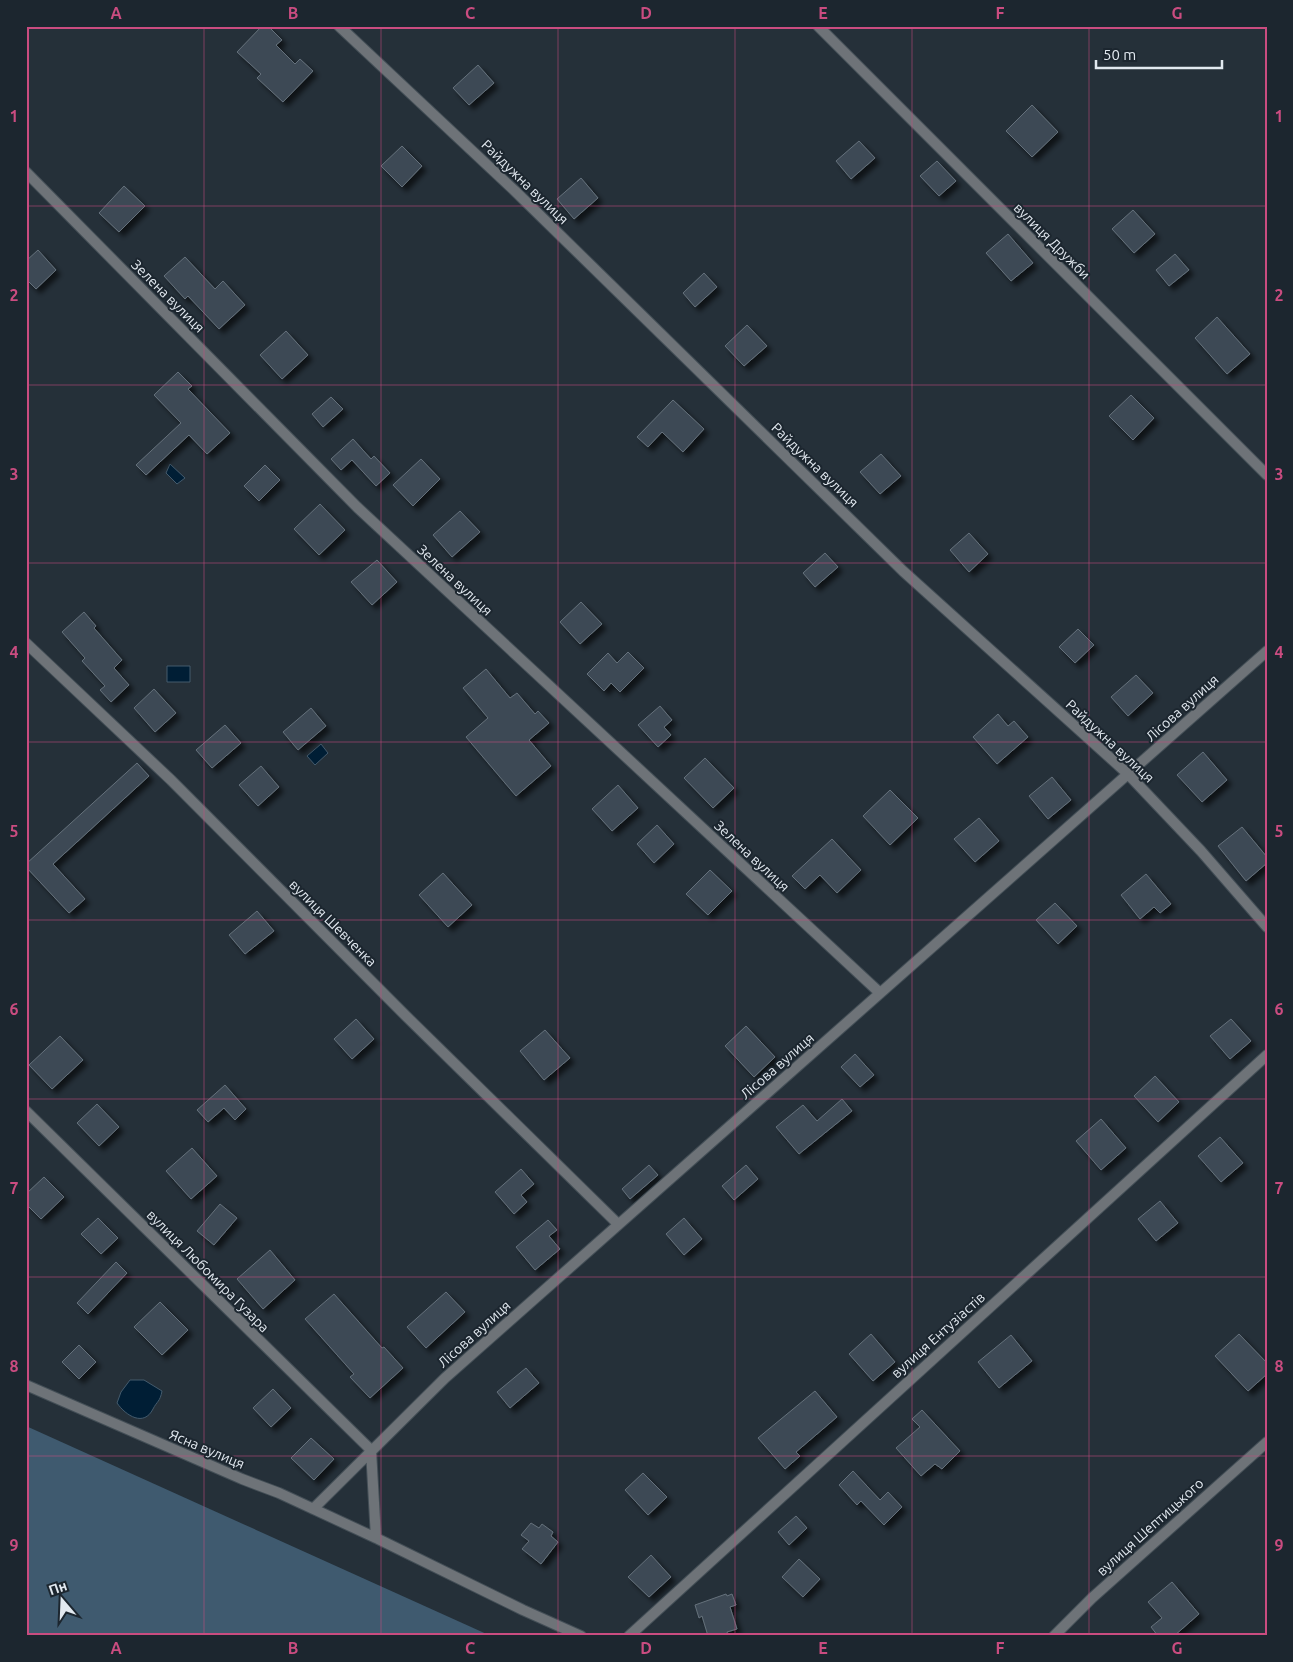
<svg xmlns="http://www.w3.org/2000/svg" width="1293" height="1662" font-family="Ubuntu,sans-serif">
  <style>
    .green { fill: #3f5a6f }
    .water { fill: #001e35; stroke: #445b6d }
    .building { fill: #3e4a54; stroke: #65717c; filter: url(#shadow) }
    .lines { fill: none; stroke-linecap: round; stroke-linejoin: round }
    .street-casing { stroke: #434e56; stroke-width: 12 }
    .street { stroke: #6e7378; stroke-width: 10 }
    .grid { fill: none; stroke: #ca4c80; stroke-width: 1; stroke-opacity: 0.55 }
    .labels { text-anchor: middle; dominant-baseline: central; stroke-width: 4; stroke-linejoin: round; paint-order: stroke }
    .street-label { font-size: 14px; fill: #e2e9f0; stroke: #1c262f }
    .neatline { fill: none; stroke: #ca4c80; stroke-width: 2 }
    .grid-label { font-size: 16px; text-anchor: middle; font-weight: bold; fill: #ca4c80 }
  </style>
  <defs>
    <filter id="shadow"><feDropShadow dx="4.5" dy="4.5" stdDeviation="2.5" flood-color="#0009"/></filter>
  </defs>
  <rect width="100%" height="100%" fill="#253039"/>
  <!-- green -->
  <path class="green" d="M 26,1426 L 491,1636 L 26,1636 Z"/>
  <!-- water -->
  <path class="water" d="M 170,464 L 185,478 L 177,484 L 166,473 Z
    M 167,666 L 190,666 L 190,682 L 167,682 Z
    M 321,744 L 328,753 L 315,765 L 307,756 Z
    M 130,1380 L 144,1380 L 162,1391 C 160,1402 157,1401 153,1409 C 144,1427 126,1416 117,1403 L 121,1392 Z"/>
  <!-- building -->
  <path class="building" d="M 262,26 L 268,26 L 282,40 L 276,45 L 295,64 L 300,59 L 313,71 L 283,102 L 257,78 L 261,74 L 237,52 Z
    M 478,65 L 494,83 L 469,105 L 453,88 Z
    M 1032,105 L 1058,132 L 1032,157 L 1006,131 Z
    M 859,141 L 875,158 L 851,179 L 836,161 Z
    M 402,146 L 422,166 L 402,187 L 381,166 Z
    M 937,161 L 956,181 L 939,196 L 920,176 Z
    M 581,178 L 598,198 L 574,219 L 557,199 Z
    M 124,186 L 145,206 L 119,232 L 99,213 Z
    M 1133,210 L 1155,234 L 1134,253 L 1112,229 Z
    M 1008,234 L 1033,263 L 1011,281 L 986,253 Z
    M 38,250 L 56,270 L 36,289 L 26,279 L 26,261 Z
    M 1175,254 L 1189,270 L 1169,286 L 1156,270 Z
    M 185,257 L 215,289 L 223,281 L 245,305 L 219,329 L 188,296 L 185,299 L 164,276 Z
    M 704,273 L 717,287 L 695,307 L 683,293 Z
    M 1217,317 L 1250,354 L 1227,374 L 1195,338 Z
    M 747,325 L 767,346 L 744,366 L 725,346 Z
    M 286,331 L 308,355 L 282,379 L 260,355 Z
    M 178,372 L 192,386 L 188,389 L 230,433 L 207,454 L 189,435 L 146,475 L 136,465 L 181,423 L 154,395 Z
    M 1131,395 L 1154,418 L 1133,440 L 1109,416 Z
    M 331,397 L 343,409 L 323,427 L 312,414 Z
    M 673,400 L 704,429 L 683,452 L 662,432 L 648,447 L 637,437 Z
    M 353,439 L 371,459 L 374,456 L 390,473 L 376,486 L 352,460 L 341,470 L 331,459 Z
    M 881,454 L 901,476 L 880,494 L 860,472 Z
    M 421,459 L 440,479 L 413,506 L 393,485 Z
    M 265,465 L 280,480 L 259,501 L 244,486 Z
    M 320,504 L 345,530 L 319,555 L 294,529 Z
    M 460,511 L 480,532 L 452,557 L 433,535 Z
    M 969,533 L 988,554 L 969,572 L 950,550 Z
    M 825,553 L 838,567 L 815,587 L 803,573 Z
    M 377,560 L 397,582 L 372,605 L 351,582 Z
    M 581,602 L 602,624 L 580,644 L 560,622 Z
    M 84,612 L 96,626 L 94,628 L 122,660 L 114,668 L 129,685 L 111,702 L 100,690 L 105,686 L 82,661 L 85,658 L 62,632 Z
    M 1078,629 L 1094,645 L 1075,663 L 1059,647 Z
    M 628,652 L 644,668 L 620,692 L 611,683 L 604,691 L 587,674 L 608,653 L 617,663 Z
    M 486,669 L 510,698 L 517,693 L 535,714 L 538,711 L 549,723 L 529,740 L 551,766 L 516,796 L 466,737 L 488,718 L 463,688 Z
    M 1136,675 L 1153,693 L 1128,716 L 1111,697 Z
    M 154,689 L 176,713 L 155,732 L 134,708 Z
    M 660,706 L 672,720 L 664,727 L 671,735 L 658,747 L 638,725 Z
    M 311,708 L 326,726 L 298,750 L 283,732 Z
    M 998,714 L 1008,726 L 1014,721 L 1028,737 L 997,764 L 973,737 Z
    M 225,725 L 241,743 L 212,768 L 196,750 Z
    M 1203,752 L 1227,780 L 1202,802 L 1177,775 Z
    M 705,758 L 734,788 L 713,808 L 684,778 Z
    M 137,763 L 149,776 L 53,864 L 85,899 L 69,913 L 26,867 L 26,864 Z
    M 261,766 L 279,787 L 258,806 L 239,785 Z
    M 1052,777 L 1071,800 L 1048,819 L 1029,796 Z
    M 618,785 L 638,808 L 612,831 L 592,809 Z
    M 890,790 L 918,818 L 890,845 L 863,816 Z
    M 979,818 L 999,841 L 975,862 L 954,839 Z
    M 657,825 L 674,844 L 654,863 L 637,844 Z
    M 1242,827 L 1267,857 L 1267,863 L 1246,881 L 1218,846 Z
    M 832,839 L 861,870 L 837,893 L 820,875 L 805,889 L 792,876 Z
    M 710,870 L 732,891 L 708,915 L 686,894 Z
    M 443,873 L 472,905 L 448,927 L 419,895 Z
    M 1146,874 L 1171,904 L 1160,913 L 1154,907 L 1140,919 L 1121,895 Z
    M 1055,903 L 1077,926 L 1058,944 L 1036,920 Z
    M 257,911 L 274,931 L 245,954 L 229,935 Z
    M 356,1019 L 374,1039 L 352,1059 L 334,1039 Z
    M 1231,1019 L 1251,1041 L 1230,1059 L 1210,1036 Z
    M 746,1026 L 775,1057 L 754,1077 L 725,1046 Z
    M 545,1030 L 570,1058 L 544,1080 L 520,1051 Z
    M 60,1036 L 83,1060 L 52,1089 L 29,1065 Z
    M 855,1054 L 874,1075 L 860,1087 L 841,1067 Z
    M 1155,1076 L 1179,1102 L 1158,1122 L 1134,1096 Z
    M 225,1085 L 246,1109 L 235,1120 L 224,1108 L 208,1122 L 197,1110 Z
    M 842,1099 L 852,1111 L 799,1154 L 776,1127 L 803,1105 L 817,1121 Z
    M 97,1104 L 119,1127 L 99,1146 L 77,1123 Z
    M 1101,1119 L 1126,1148 L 1101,1170 L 1076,1141 Z
    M 1220,1137 L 1243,1163 L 1221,1182 L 1198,1156 Z
    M 192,1148 L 217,1176 L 191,1199 L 166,1171 Z
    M 649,1165 L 658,1175 L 630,1199 L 622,1189 Z
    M 746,1165 L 758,1179 L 734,1200 L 722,1186 Z
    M 521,1169 L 534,1184 L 521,1195 L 527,1202 L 514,1214 L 495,1192 Z
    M 44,1177 L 64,1197 L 41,1219 L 26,1204 L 26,1194 Z
    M 1160,1201 L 1178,1223 L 1156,1241 L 1138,1219 Z
    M 220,1204 L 237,1218 L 214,1245 L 197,1231 Z
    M 98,1218 L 118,1238 L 101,1254 L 81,1234 Z
    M 684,1218 L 702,1239 L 684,1255 L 666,1234 Z
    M 548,1220 L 557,1230 L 549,1236 L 560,1249 L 535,1270 L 516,1247 Z
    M 270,1250 L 295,1280 L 263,1309 L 237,1279 Z
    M 116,1262 L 127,1273 L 88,1314 L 77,1303 Z
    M 446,1292 L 465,1312 L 426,1348 L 407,1327 Z
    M 334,1294 L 382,1348 L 384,1347 L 403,1368 L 370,1398 L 350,1377 L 354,1374 L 305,1319 Z
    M 160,1302 L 188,1330 L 162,1355 L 134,1327 Z
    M 871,1334 L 895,1362 L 873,1381 L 849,1354 Z
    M 1239,1334 L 1267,1363 L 1267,1374 L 1248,1391 L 1215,1356 Z
    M 1011,1335 L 1032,1361 L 999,1388 L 978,1362 Z
    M 79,1345 L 96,1362 L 79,1379 L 62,1362 Z
    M 526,1368 L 539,1383 L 510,1408 L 497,1392 Z
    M 273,1389 L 291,1408 L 271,1427 L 253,1408 Z
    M 815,1391 L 837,1417 L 796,1452 L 800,1456 L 785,1469 L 758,1438 Z
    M 922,1410 L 960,1451 L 942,1469 L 935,1464 L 921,1476 L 896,1448 L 920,1427 L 912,1419 Z
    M 311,1438 L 334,1459 L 314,1480 L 291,1458 Z
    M 853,1471 L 880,1500 L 888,1492 L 902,1507 L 884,1525 L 861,1501 L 857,1505 L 839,1485 Z
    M 643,1473 L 667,1497 L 648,1515 L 625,1490 Z
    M 796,1516 L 807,1528 L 789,1545 L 778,1532 Z
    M 531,1523 L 539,1528 L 542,1524 L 553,1532 L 551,1536 L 558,1542 L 541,1564 L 522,1549 L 529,1541 L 521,1535 Z
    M 651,1555 L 671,1577 L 649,1597 L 628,1577 Z
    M 799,1559 L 820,1579 L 803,1597 L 782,1577 Z
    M 1172,1582 L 1199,1614 L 1174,1636 L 1158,1636 L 1151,1627 L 1162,1618 L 1148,1602 Z
    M 726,1594 L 727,1596 L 732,1594 L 736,1605 L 730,1607 L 737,1629 L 727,1632 L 728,1636 L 708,1636 L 702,1616 L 699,1618 L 695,1605 Z"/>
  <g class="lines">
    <defs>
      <path id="street" d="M 339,26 L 516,192 L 903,571 L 1128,774 L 1201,851 L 1267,927
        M 818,26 L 1267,475
        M 26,172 L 357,507 L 880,993
        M 26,643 L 171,780 L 406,1016 L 618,1224
        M 26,1111 L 371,1450 L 376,1538
        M 26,1385 L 242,1479 L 279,1493 L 376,1538 L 523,1610 L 581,1636
        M 313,1509 L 445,1378 L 1267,651
        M 629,1636 L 1267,1055
        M 1054,1636 L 1092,1598 L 1267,1442"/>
    </defs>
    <!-- street casing -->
    <use href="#street" class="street-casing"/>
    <!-- street -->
    <use href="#street" class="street"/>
  </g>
  <!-- grid -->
  <path class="grid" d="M 204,26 L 204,1636M 381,26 L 381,1636M 558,26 L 558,1636M 735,26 L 735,1636M 912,26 L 912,1636M 1089,26 L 1089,1636M 26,206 L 1267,206M 26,385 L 1267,385M 26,563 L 1267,563M 26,742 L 1267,742M 26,920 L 1267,920M 26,1099 L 1267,1099M 26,1277 L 1267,1277M 26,1456 L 1267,1456"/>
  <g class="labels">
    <!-- street labels -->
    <g class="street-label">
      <text transform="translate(525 182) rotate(44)">Райдужна вулиця</text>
      <text transform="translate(1052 241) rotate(45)">вулиця Дружби</text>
      <text transform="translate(168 296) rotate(45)">Зелена вулиця</text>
      <text transform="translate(815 465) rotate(44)">Райдужна вулиця</text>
      <text transform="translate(455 580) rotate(43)">Зелена вулиця</text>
      <text transform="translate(1182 708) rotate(-42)">Лісова вулиця</text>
      <text transform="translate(1110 741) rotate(43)">Райдужна вулиця</text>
      <text transform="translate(752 856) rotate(43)">Зелена вулиця</text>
      <text transform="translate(333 923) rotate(45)">вулиця Шевченка</text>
      <text transform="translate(777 1066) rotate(-41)">Лісова вулиця</text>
      <text transform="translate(208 1271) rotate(45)">вулиця Любомира Гузара</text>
      <text transform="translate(474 1334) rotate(-42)">Лісова вулиця</text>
      <text transform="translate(938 1335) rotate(-42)">вулиця Ентузіастів</text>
      <text transform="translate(207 1449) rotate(23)">Ясна вулиця</text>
      <text transform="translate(1150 1527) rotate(-42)">вулиця Шептицького</text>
    </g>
  </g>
  <!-- border -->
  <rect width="1293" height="1662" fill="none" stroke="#1c262f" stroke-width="55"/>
  <!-- north arrow -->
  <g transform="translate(62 1600) rotate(341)" stroke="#1c262f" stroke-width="4" paint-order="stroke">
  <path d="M0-4L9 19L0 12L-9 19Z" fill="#e2e9f0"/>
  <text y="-8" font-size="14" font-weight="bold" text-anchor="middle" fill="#e2e9f0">Пн</text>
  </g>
  <!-- scale -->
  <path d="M1096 60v8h126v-8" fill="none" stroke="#e2e9f0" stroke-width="2.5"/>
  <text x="1103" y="60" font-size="15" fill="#e2e9f0" stroke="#1c262f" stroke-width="4" paint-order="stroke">50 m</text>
  <rect x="28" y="28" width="1238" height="1606" class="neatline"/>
  <g class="grid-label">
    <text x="116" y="19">A</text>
    <text x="293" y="19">B</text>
    <text x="470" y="19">C</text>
    <text x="646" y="19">D</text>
    <text x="823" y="19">E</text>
    <text x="1000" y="19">F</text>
    <text x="1177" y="19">G</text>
    <text x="14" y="122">1</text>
    <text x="1279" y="122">1</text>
    <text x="14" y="301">2</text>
    <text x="1279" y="301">2</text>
    <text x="14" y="480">3</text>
    <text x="1279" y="480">3</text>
    <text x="14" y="658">4</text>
    <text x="1279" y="658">4</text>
    <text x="14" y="837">5</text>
    <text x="1279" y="837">5</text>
    <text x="14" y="1015">6</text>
    <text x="1279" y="1015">6</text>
    <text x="14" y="1194">7</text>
    <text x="1279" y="1194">7</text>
    <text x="14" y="1372">8</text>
    <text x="1279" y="1372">8</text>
    <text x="14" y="1551">9</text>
    <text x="1279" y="1551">9</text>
    <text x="116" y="1654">A</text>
    <text x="293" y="1654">B</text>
    <text x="470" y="1654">C</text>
    <text x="646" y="1654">D</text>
    <text x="823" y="1654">E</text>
    <text x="1000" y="1654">F</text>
    <text x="1177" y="1654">G</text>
  </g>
</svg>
